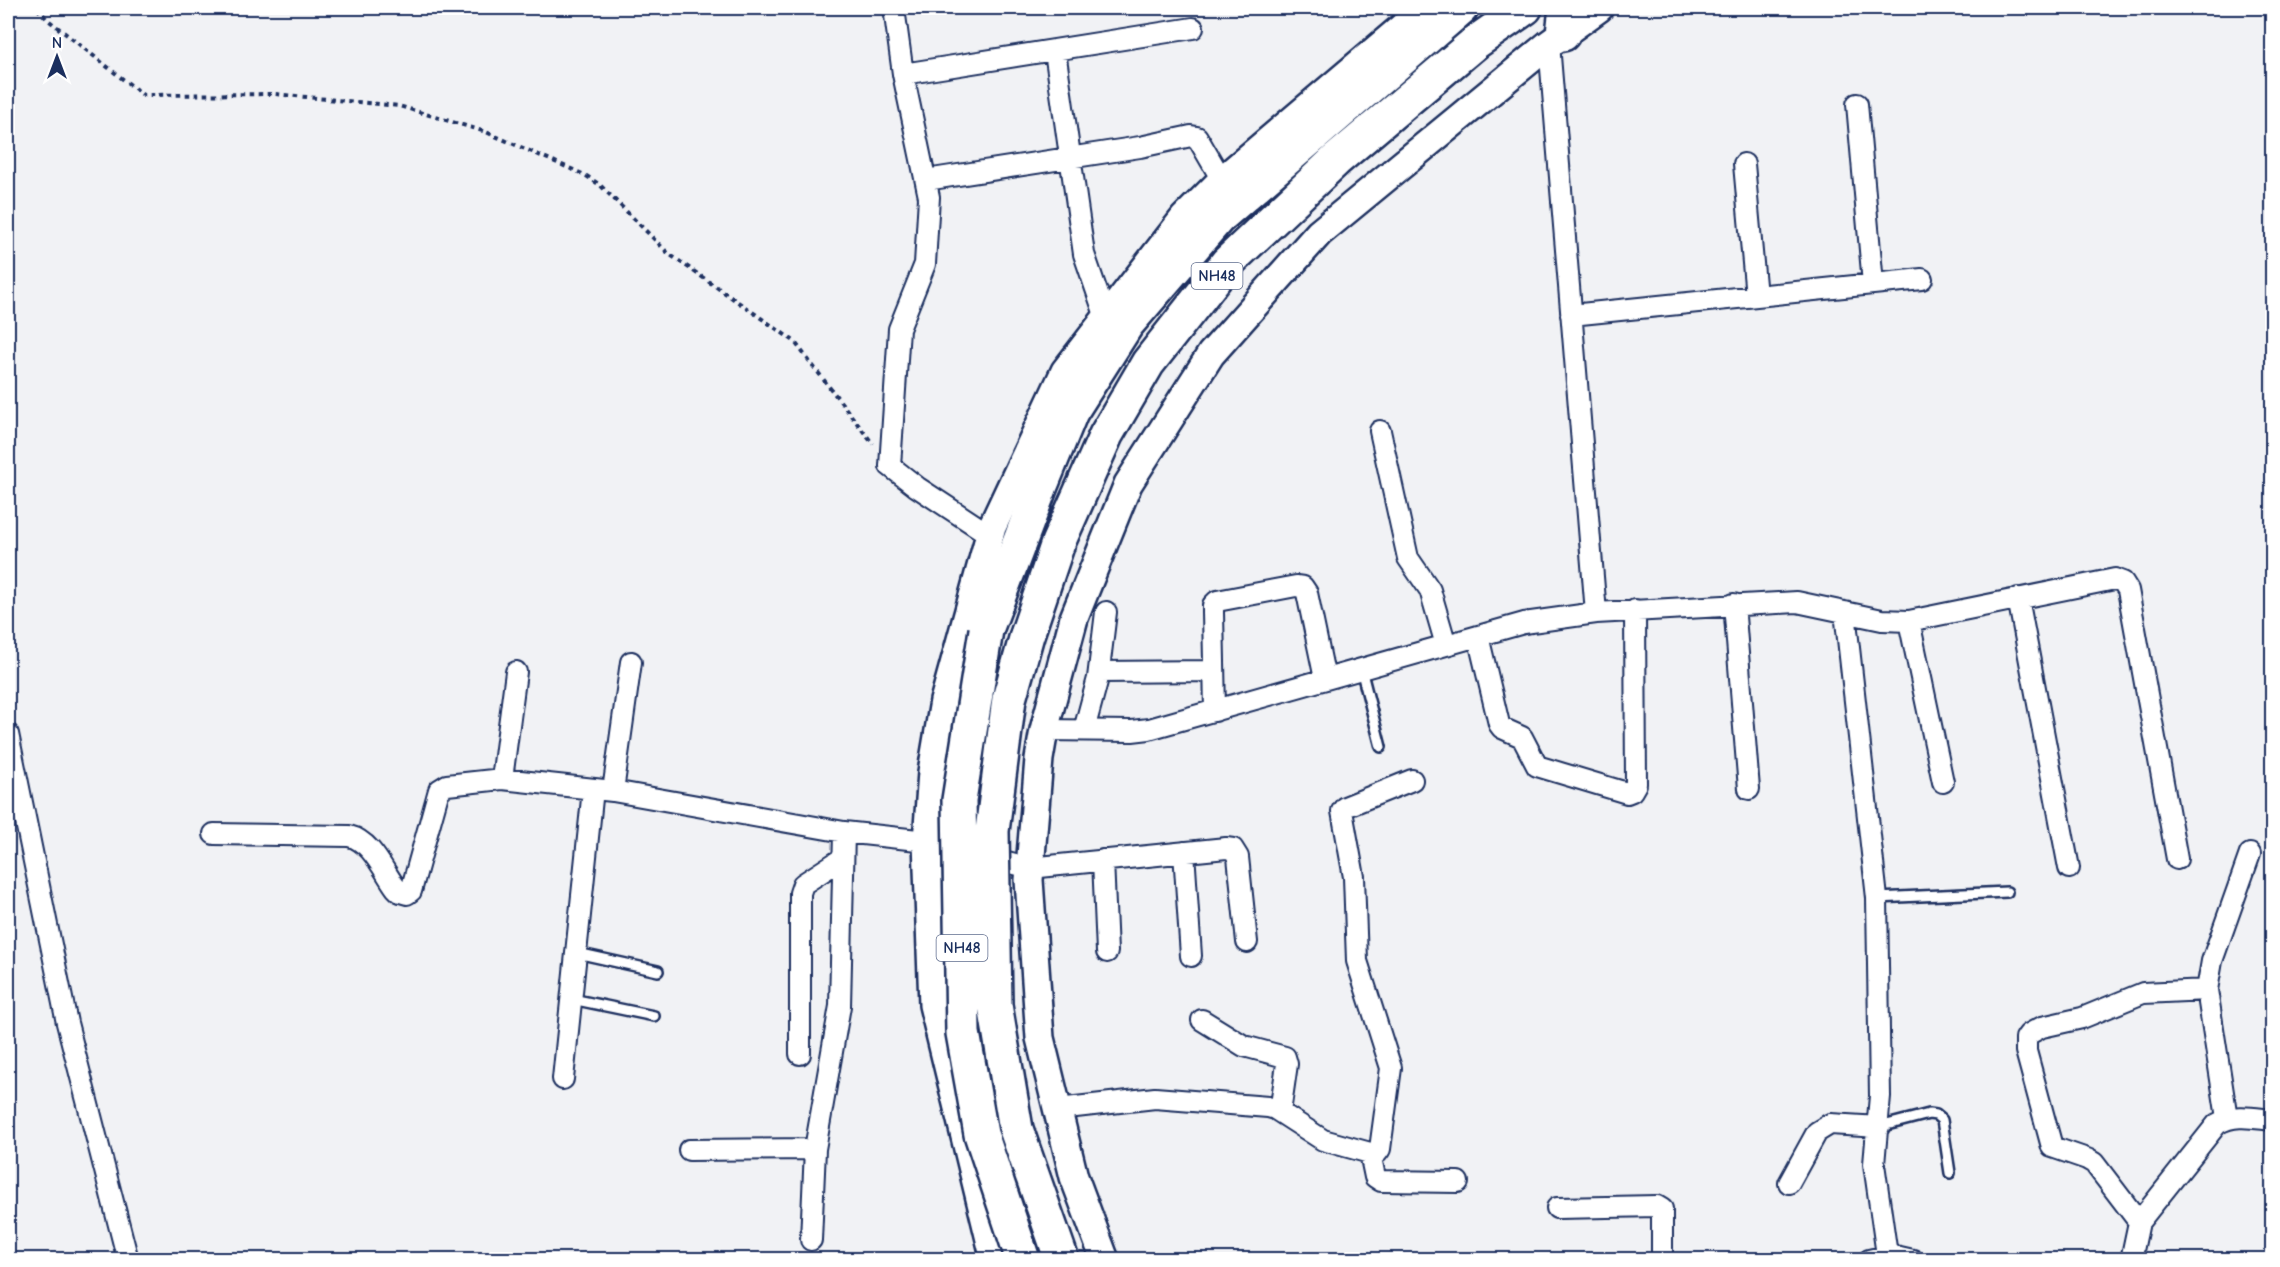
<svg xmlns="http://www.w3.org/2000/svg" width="2280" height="1267" font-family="'Comic Neue',sans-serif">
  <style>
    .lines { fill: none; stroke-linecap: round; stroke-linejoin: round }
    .lane-casing { stroke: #1b2f5e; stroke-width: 14 }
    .street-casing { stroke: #1b2f5e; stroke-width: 24 }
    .secondary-casing { stroke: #1b2f5e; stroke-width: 32 }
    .highway-casing { stroke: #1b2f5e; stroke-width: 38 }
    .path { stroke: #1b2f5e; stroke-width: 4; stroke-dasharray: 4.5 4.5; stroke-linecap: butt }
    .lane { stroke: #fff; stroke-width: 9 }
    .street { stroke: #fff; stroke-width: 20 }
    .secondary { stroke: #fff; stroke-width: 27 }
    .highway { stroke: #fff; stroke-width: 33 }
    .highway-bridge-casing { stroke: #1b2f5e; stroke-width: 38; stroke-linecap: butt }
    .highway-bridge { stroke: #fff; stroke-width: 33 }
    .labels { text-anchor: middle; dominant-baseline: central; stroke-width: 4.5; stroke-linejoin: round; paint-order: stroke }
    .shield { fill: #fff; stroke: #5f6d8e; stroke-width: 1.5 }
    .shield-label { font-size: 16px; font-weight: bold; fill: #1b2f5e }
  </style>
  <rect width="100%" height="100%" fill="#f1f2f5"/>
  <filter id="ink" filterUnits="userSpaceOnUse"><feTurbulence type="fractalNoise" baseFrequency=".0167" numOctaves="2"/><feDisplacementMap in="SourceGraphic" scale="12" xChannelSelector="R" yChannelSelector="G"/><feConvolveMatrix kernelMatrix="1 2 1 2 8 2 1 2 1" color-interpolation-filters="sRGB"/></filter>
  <g filter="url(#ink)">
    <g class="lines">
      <defs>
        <path id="lane" d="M 1361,669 L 1381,747
          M 1877,898 L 2007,892
          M 577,953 L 658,971
          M 572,999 L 654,1016
          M 1879,1127 L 1929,1114 L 1936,1115 L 1942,1120 L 1950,1173"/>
        <path id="street" d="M 894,8 L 903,74 L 929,197 L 925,264 L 899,329 L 890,466 L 917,487 L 990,535
          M 1549,44 L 1596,613
          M 1055,51 L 1084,254 L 1106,318
          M 903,74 L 1193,28
          M 1857,104 L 1873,284
          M 1744,164 L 1756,296
          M 926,180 L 1140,147 L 1191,136 L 1197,137 L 1222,180
          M 1571,315 L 1922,279
          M 1380,431 L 1408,558 L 1430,590 L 1446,645
          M 2018,598 L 2069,868
          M 1734,604 L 1749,789
          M 1845,612 L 1877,898 L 1880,1096 L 1874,1164 L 1886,1248 L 1891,1255 L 1913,1260
          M 1909,621 L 1943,782
          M 1478,636 L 1499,724 L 1502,728 L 1522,737 L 1537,766 L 1627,793 L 1632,791 L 1636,784 L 1635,610
          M 1099,672 L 1214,671
          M 1215,711 L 1213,612 L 1213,605 L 1217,601 L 1296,586 L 1303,587 L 1307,593 L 1325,679
          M 1044,730 L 1132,731 L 1149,729 L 1524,623 L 1596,613 L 1797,602 L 1882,620 L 1909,621 L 2115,579 L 2123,582 L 2128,590 L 2177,859
          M 1084,730 L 1098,678 L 1106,612
          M 8,734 L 67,1023 L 128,1260
          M 502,779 L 516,672
          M 613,791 L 631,662
          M 214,834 L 349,836 C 371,841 383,870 396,888 L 400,892 L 407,894 L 411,891 L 439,790 L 447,785 L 502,779 L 613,791 L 844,832 L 927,841 L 1030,868 L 1226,848 L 1233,849 L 1238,857 L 1247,942
          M 1184,852 L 1191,956
          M 1103,860 L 1107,952
          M 1202,1020 L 1244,1046 L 1285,1057 L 1287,1064 L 1280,1112
          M 800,1054 L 800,893 L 803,884 L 843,858
          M 563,1079 L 593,789
          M 1058,1109 L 1155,1098 L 1268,1107 L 1275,1109 L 1323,1140 L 1370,1153 L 1377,1153 L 1380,1149 L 1391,1068 L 1357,961 L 1354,877 L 1342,811 L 1345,807 L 1412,780
          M 2227,1118 L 2207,990 L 2212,961 L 2250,854
          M 689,1150 L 815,1149
          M 1370,1153 L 1375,1177 L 1381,1181 L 1458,1182
          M 1789,1183 L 1817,1132 L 1830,1124 L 1879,1127
          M 1557,1208 L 1657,1206 L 1662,1209 L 1662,1260
          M 2139,1222 L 2094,1163 L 2087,1159 L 2052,1147 L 2026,1051 L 2026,1038 L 2029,1034 L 2042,1027 L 2082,1018 L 2143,993 L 2207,990
          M 811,1240 L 815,1149 L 840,1006 L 844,832
          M 1869,1260 L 1891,1255
          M 2131,1260 L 2139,1222 L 2217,1124 C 2235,1113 2253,1118 2272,1120"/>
        <path id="secondary" d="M 995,1260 L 933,1005 L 927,841 L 932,772 L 944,701 L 992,527 L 1065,371 L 1184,218 L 1222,180 L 1425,8
          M 1105,1260 L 1074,1177 L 1040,1038 L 1029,880 L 1039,759 L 1044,730 L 1074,618 L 1128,484 L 1211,354 L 1319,233 L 1549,44 L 1599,8"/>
        <path id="highway" d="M 1563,34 L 1566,8
          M 986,630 L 1042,483 L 1071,412 L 1127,324 L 1218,218 L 1461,8
          M 1027,635 L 1058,543 L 1106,435 L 1148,363 L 1227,263 L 1336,160 L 1476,42 L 1525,8"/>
      </defs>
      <!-- lane casing -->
      <use href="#lane" class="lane-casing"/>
      <!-- street casing -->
      <use href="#street" class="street-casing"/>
      <!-- secondary casing -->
      <use href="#secondary" class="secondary-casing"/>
      <!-- highway casing -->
      <use href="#highway" class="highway-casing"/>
      <!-- path -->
      <path class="path" d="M 37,8 L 47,19 L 143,95 L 275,94 L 399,106 L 486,132 L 585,175 L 600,185 L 669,254 L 794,341 L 873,444"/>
      <!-- lane -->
      <use href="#lane" class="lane"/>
      <!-- street -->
      <use href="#street" class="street"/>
      <!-- secondary -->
      <use href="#secondary" class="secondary"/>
      <!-- highway -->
      <use href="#highway" class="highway"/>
      <defs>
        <path id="highway-bridge" d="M 986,630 L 959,800 L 963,1033 L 981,1134 L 1023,1260
          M 1027,635 L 1009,699 L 992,831 L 995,1005 L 1016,1129 L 1062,1260"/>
      </defs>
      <!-- highway-bridge casing -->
      <use href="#highway-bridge" class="highway-bridge-casing"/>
      <!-- highway-bridge -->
      <use href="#highway-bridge" class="highway-bridge"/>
    </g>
  </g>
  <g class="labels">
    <!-- shield labels -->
    <g class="shield">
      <rect x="1191.5" y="263" width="51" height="26" rx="4.5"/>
      <rect x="936.5" y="935" width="51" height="26" rx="4.5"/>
    </g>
    <g class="shield-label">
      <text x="1217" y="276">NH48</text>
      <text x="962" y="948">NH48</text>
    </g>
  </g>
  <!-- margin -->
  <rect width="2280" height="1267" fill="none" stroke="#fff" stroke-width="30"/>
  <rect x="15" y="15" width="2250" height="1237" fill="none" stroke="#1b2f5e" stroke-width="2" filter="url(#ink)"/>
  <!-- north arrow -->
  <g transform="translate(57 57)" stroke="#ffffff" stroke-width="4.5" paint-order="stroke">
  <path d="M0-4.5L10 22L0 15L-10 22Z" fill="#1b2f5e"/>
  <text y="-9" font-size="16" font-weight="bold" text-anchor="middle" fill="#1b2f5e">N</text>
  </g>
</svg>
